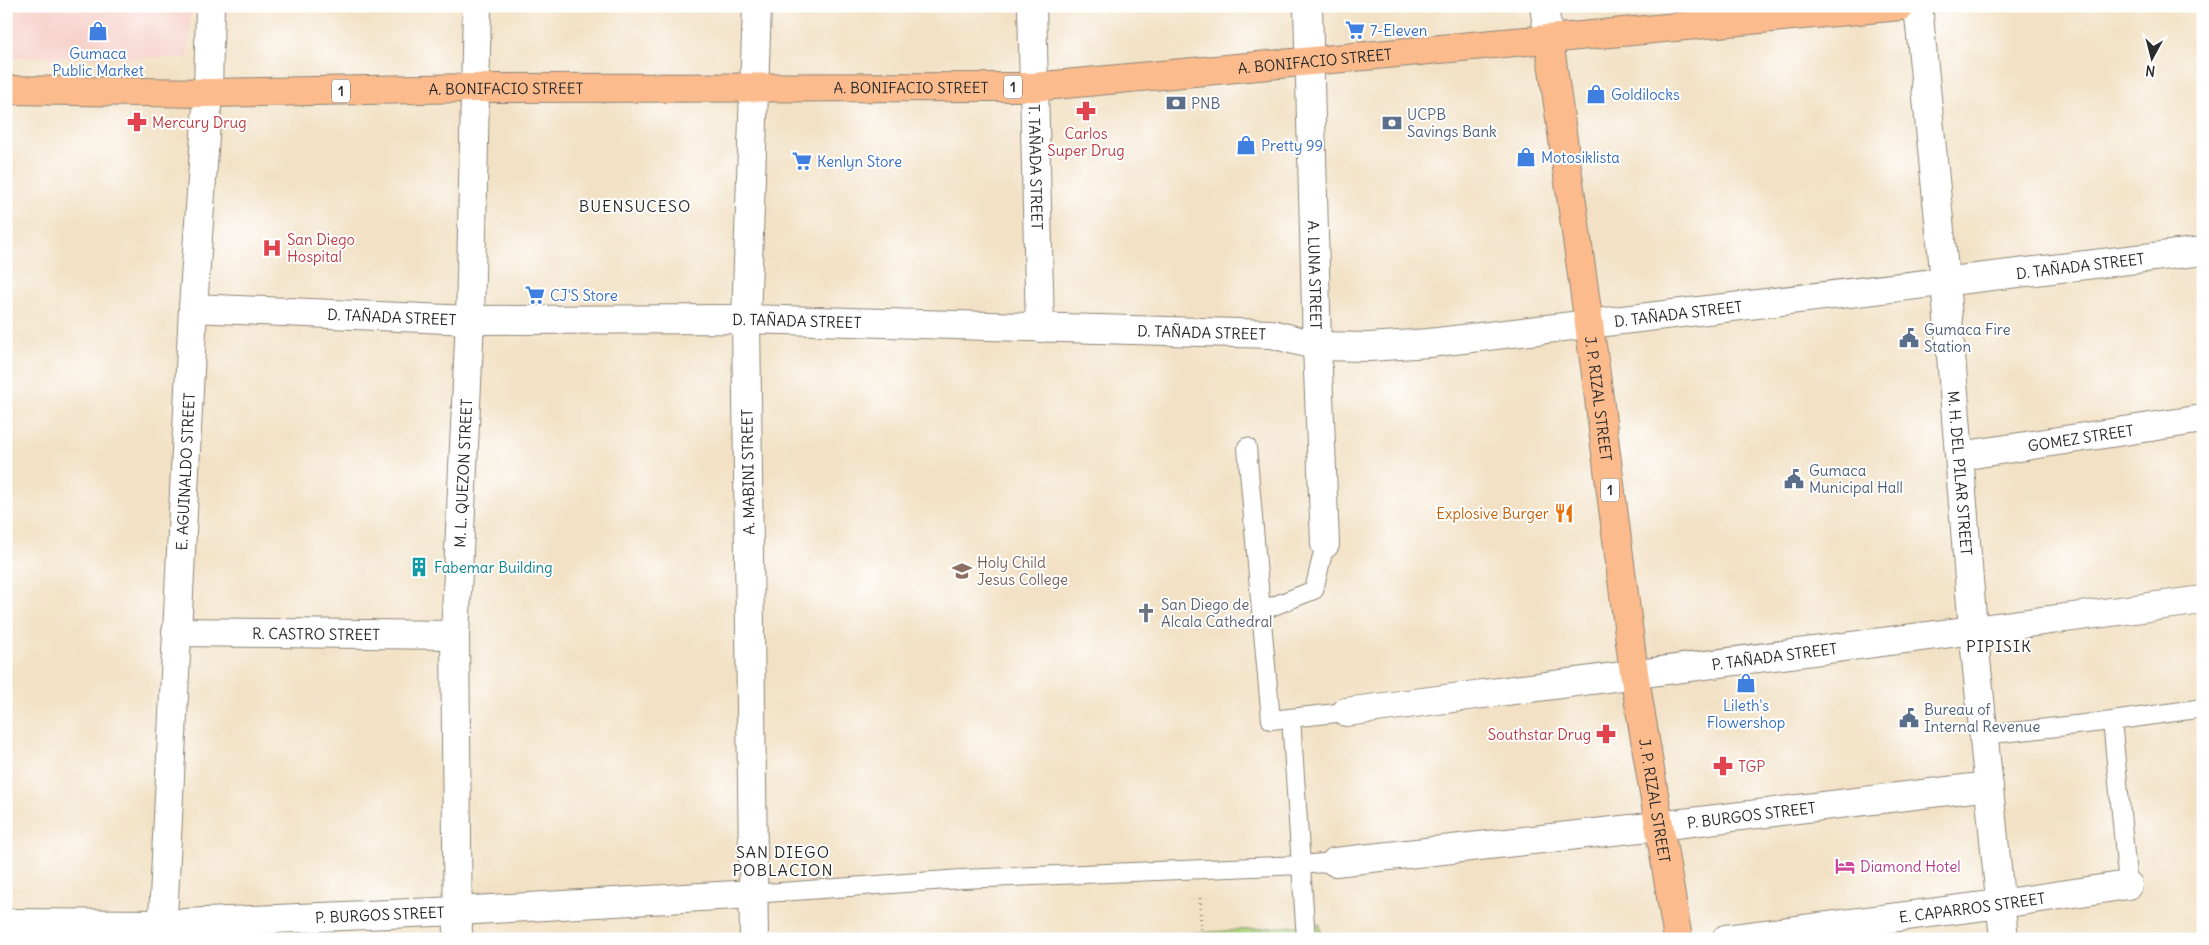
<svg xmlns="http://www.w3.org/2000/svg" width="2209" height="945" font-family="Delius,sans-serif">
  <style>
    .built { fill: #f7d0c9 }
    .green { fill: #add680; stroke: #6c8056 }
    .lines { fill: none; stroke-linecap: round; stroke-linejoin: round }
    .lane-casing { stroke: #8e8678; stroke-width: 20 }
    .street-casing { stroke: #8e8678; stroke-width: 30 }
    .primary-casing { stroke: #8e8678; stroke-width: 30 }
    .path { stroke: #8e8678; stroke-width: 3; stroke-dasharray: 1 4; stroke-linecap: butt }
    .lane { stroke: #fff; stroke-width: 18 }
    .street { stroke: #fff; stroke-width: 28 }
    .primary { stroke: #fbbb8d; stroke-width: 28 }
    .labels { text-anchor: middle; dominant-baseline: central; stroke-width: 4; stroke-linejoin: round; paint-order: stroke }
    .shield { fill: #fff; stroke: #6b6b6b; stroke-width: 1 }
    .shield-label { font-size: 14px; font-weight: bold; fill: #2b2b2b }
    .shop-label { font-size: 15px; fill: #366cbe; stroke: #fff; text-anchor: start }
    .street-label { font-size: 15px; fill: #2b2b2b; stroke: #fff }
    .service-label { font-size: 15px; fill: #4e5e75; stroke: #fff; text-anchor: start }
    .health-label { font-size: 15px; fill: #be3a42; stroke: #fff; text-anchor: start }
    .food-label { font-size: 15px; fill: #c56008; stroke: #fff; text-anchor: end }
    .education-label { font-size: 15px; fill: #785e54; stroke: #fff; text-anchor: start }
    .culture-label { font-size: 15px; fill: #0d838f; stroke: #fff; text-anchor: start }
    .worship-label { font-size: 15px; fill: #5b616d; stroke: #fff; text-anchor: start }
    .hotel-label { font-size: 15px; fill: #b23c85; stroke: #fff; text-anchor: start }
    .neighbourhood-label { font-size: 16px; letter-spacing: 1px; fill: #2b2b2b; stroke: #fff }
  </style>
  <rect width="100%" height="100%" fill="#fff"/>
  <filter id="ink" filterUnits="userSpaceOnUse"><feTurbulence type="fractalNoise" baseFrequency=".02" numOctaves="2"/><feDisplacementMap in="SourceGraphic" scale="10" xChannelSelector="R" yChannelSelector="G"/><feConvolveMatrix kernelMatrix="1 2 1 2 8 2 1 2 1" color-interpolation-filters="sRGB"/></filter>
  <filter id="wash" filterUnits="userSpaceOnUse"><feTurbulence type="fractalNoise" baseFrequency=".0096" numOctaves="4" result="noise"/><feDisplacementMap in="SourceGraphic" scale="20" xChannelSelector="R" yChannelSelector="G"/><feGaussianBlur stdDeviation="1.12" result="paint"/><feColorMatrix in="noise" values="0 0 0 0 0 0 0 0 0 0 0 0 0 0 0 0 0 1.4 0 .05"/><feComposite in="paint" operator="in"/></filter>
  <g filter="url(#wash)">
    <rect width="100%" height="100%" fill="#f2e1c4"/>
    <!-- built -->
    <path class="built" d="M 6,6 L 191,6 L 188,58 L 6,57 Z"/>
    <!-- green -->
    <path class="green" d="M 1320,924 L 1322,939 L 1116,939 Z"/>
  </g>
  <g filter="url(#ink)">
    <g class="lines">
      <defs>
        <path id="lane" d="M 1247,447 L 1261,611
          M 1325,544 L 1314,590 L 1261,611 L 1271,720 L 1346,712
          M 1291,718 L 1306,939
          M 2112,721 L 2128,885
          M 1984,735 L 2112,721 L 2203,708
          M 753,894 L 961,879 L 1301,865 L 1335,862"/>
        <g id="street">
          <path id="s1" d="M 1032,6 L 1040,328"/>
          <path id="s2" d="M 1308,6 L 1317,346 L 1325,544"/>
          <path d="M 1544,6 L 1549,40"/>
          <path id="s3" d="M 1918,6 L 1945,281 L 1973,629 L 2004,939"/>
          <path id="s4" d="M 193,308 L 470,320 L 746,319 L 1272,334 L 1317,346 L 1369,347 L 1429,343 L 2203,251"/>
          <path id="s5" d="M 1960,456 L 2203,419"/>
          <path id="s6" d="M 176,632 L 455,635"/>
          <path id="s7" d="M 1346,712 L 2203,600"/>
          <path id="s8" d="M 1335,862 L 1658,826 L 1989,786"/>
          <path id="s9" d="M 6,923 L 162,924 L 457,911 L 753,894"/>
          <path id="s10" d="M 162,939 L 193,308 L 208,93 L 210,6"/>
          <path id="s11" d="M 458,939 L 455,635 L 470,320 L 477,6"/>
          <path d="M 754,939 L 746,319 L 757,6"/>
          <path id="s12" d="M 1726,939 L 2000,904 L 2128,885"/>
        </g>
        <g id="primary">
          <path id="s13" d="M 1549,40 L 1595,367 L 1634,673 L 1678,939"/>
          <path id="s14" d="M 6,90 L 208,93 L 474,88 L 1033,87 L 1901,6"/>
        </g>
      </defs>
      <!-- lane casing -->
      <use href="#lane" class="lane-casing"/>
      <!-- street casing -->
      <use href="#street" class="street-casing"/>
      <!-- primary casing -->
      <use href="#primary" class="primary-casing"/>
      <!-- path -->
      <path class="path" d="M 1200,898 L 1201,939"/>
      <!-- lane -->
      <use href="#lane" class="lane"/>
      <!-- street -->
      <use href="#street" class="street"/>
      <!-- primary -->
      <use href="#primary" class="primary"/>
    </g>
  </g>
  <!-- icons -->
  <defs>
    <symbol id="supermarket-bare" viewBox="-9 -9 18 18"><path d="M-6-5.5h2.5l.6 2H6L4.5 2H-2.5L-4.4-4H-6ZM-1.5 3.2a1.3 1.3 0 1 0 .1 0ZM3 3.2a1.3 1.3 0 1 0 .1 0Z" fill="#3f7fe0" stroke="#fff" stroke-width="2.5" paint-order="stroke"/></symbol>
    <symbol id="shop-bare" viewBox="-9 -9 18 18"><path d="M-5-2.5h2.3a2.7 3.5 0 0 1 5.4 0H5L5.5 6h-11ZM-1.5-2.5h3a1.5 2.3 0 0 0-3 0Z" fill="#3f7fe0" stroke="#fff" stroke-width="2.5" paint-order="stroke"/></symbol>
    <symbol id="bank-bare" viewBox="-9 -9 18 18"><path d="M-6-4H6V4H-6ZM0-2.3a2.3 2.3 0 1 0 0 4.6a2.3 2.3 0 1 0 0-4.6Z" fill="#5c6f8a" stroke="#fff" stroke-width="2.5" paint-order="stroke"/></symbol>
    <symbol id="pharmacy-bare" viewBox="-9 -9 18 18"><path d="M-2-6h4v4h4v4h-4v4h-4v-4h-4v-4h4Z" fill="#e0444e" stroke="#fff" stroke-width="2.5" paint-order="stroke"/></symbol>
    <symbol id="hospital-bare" viewBox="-9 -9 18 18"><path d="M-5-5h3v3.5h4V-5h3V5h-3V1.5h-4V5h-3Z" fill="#e0444e" stroke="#fff" stroke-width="2.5" paint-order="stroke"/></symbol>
    <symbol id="civic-bare" viewBox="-9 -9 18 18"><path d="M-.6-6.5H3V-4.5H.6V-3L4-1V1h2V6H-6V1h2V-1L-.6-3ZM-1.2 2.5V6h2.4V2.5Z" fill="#5c6f8a" stroke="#fff" stroke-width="2.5" paint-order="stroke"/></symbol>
    <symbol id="restaurant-bare" viewBox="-9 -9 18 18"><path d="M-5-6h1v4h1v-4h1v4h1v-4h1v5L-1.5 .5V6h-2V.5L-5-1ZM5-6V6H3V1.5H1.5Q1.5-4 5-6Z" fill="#e8710a" stroke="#fff" stroke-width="2.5" paint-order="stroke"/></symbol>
    <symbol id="building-bare" viewBox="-9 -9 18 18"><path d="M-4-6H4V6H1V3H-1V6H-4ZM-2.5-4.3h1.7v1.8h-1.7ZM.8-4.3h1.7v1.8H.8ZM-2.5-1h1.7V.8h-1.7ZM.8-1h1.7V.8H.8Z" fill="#0f9aa8" stroke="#fff" stroke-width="2.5" paint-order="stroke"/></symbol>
    <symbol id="university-bare" viewBox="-9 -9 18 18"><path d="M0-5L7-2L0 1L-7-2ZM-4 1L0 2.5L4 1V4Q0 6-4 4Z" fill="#8d6e63" stroke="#fff" stroke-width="2.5" paint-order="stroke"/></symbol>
    <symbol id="church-bare" viewBox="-9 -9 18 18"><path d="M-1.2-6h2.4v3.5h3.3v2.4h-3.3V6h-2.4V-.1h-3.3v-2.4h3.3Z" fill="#6b7280" stroke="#fff" stroke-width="2.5" paint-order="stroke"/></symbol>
    <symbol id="hotel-bare" viewBox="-9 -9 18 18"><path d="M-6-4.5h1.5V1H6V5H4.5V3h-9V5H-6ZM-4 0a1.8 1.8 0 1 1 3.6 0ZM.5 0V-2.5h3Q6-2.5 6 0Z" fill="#d1479c" stroke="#fff" stroke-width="2.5" paint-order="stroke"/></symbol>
  </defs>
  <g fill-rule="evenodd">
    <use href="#supermarket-bare" x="1341" y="16" width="28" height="28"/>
    <use href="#shop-bare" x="84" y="17" width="28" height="28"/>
    <use href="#shop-bare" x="1582" y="80" width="28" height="28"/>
    <use href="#bank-bare" x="1162" y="89" width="28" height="28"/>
    <use href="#pharmacy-bare" x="1072" y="97" width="28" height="28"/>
    <use href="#pharmacy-bare" x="123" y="108" width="28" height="28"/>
    <use href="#bank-bare" x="1378" y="109" width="28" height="28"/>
    <use href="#shop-bare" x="1232" y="131" width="28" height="28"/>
    <use href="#shop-bare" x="1512" y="143" width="28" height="28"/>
    <use href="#supermarket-bare" x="788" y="147" width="28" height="28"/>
    <use href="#hospital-bare" x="258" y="234" width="28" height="28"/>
    <use href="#supermarket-bare" x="521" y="281" width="28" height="28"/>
    <use href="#civic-bare" x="1895" y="324" width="28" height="28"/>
    <use href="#civic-bare" x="1780" y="465" width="28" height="28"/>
    <use href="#restaurant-bare" x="1550" y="499" width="28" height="28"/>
    <use href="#building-bare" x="405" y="553" width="28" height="28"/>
    <use href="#university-bare" x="948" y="557" width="28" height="28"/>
    <use href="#church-bare" x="1132" y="599" width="28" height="28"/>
    <use href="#shop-bare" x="1732" y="669" width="28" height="28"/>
    <use href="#civic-bare" x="1895" y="704" width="28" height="28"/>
    <use href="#pharmacy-bare" x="1592" y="720" width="28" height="28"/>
    <use href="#pharmacy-bare" x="1709" y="752" width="28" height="28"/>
    <use href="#hotel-bare" x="1831" y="852" width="28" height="28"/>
  </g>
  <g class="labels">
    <!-- shield labels -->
    <g class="shield">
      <rect x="1004" y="75.5" width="18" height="23" rx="4"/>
      <rect x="332" y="79.5" width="18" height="23" rx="4"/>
      <rect x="1601" y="478.5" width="18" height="23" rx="4"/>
    </g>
    <g class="shield-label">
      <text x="1013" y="87">1</text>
      <text x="341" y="91">1</text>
      <text x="1610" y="490">1</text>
    </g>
    <!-- shop labels -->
    <g class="shop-label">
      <text x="1370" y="30">7-Eleven</text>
      <text x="98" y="53" text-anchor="middle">Gumaca<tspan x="98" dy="17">Public Market</tspan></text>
      <text x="1611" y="94">Goldilocks</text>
      <text x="1261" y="145">Pretty 99</text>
      <text x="1541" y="157">Motosiklista</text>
      <text x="817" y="161">Kenlyn Store</text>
      <text x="550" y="295">CJ'S Store</text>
      <text x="1746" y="705" text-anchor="middle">Lileth's<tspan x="1746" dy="17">Flowershop</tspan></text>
    </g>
    <!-- street labels -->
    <g class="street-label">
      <text stroke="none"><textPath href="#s14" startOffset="1310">A. BONIFACIO STREET</textPath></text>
      <text stroke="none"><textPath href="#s14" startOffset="905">A. BONIFACIO STREET</textPath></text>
      <text stroke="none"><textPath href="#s14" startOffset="500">A. BONIFACIO STREET</textPath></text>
      <text stroke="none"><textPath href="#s1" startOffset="161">T. TAÑADA STREET</textPath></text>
      <text stroke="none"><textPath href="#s4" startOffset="1894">D. TAÑADA STREET</textPath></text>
      <text stroke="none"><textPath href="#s2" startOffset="269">A. LUNA STREET</textPath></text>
      <text stroke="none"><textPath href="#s4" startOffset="1489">D. TAÑADA STREET</textPath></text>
      <text stroke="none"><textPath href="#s4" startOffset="199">D. TAÑADA STREET</textPath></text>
      <text stroke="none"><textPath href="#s4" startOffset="604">D. TAÑADA STREET</textPath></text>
      <text stroke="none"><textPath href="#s4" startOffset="1009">D. TAÑADA STREET</textPath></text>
      <text stroke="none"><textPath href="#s13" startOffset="362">J. P. RIZAL STREET</textPath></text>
      <text stroke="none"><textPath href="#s5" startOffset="122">GOMEZ STREET</textPath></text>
      <text stroke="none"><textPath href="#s10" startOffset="468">E. AGUINALDO STREET</textPath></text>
      <text stroke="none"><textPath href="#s11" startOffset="466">M. L. QUEZON STREET</textPath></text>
      <text transform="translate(748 472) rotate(-91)">A. MABINI STREET</text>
      <text stroke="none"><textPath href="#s3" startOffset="469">M. H. DEL PILAR STREET</textPath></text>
      <text stroke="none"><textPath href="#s6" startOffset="140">R. CASTRO STREET</textPath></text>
      <text stroke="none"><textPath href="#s7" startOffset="432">P. TAÑADA STREET</textPath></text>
      <text stroke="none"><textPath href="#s13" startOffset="768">J. P. RIZAL STREET</textPath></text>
      <text stroke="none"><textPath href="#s8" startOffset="419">P. BURGOS STREET</textPath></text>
      <text stroke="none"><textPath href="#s12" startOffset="248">E. CAPARROS STREET</textPath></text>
      <text stroke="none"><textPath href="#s9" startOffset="374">P. BURGOS STREET</textPath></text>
    </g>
    <!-- service labels -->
    <g class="service-label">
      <text x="1191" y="103">PNB</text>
      <text x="1407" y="114">UCPB<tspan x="1407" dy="17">Savings Bank</tspan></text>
      <text x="1924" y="329">Gumaca Fire<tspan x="1924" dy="17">Station</tspan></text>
      <text x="1809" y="470">Gumaca<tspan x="1809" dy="17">Municipal Hall</tspan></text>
      <text x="1924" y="709">Bureau of<tspan x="1924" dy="17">Internal Revenue</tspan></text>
    </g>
    <!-- health labels -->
    <g class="health-label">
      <text x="152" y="122">Mercury Drug</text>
      <text x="1086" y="133" text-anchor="middle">Carlos<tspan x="1086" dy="17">Super Drug</tspan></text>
      <text x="287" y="239">San Diego<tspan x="287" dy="17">Hospital</tspan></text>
      <text x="1591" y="734" text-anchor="end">Southstar Drug</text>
      <text x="1738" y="766">TGP</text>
    </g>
    <!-- food labels -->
    <g class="food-label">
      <text x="1549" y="513">Explosive Burger</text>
    </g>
    <!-- education labels -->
    <g class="education-label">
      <text x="977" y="562">Holy Child<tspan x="977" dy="17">Jesus College</tspan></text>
    </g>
    <!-- culture labels -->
    <g class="culture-label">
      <text x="434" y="567">Fabemar Building</text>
    </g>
    <!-- worship labels -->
    <g class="worship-label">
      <text x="1161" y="604">San Diego de<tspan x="1161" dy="17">Alcala Cathedral</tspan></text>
    </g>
    <!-- hotel labels -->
    <g class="hotel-label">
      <text x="1860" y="866">Diamond Hotel</text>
    </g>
    <!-- neighbourhood labels -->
    <g class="neighbourhood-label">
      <text x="635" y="206">BUENSUCESO</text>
      <text x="1999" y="646">PIPISIK</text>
      <text x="783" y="852">SAN DIEGO<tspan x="783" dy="18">POBLACION</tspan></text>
    </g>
  </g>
  <!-- margin -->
  <rect width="2209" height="945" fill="none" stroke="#fff" stroke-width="25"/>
  <!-- north arrow -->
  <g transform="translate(2152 58) rotate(187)" stroke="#ffffff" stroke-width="4" paint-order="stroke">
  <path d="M0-4L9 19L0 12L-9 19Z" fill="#2b2b2b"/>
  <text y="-8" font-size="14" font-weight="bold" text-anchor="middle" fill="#2b2b2b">N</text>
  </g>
</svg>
